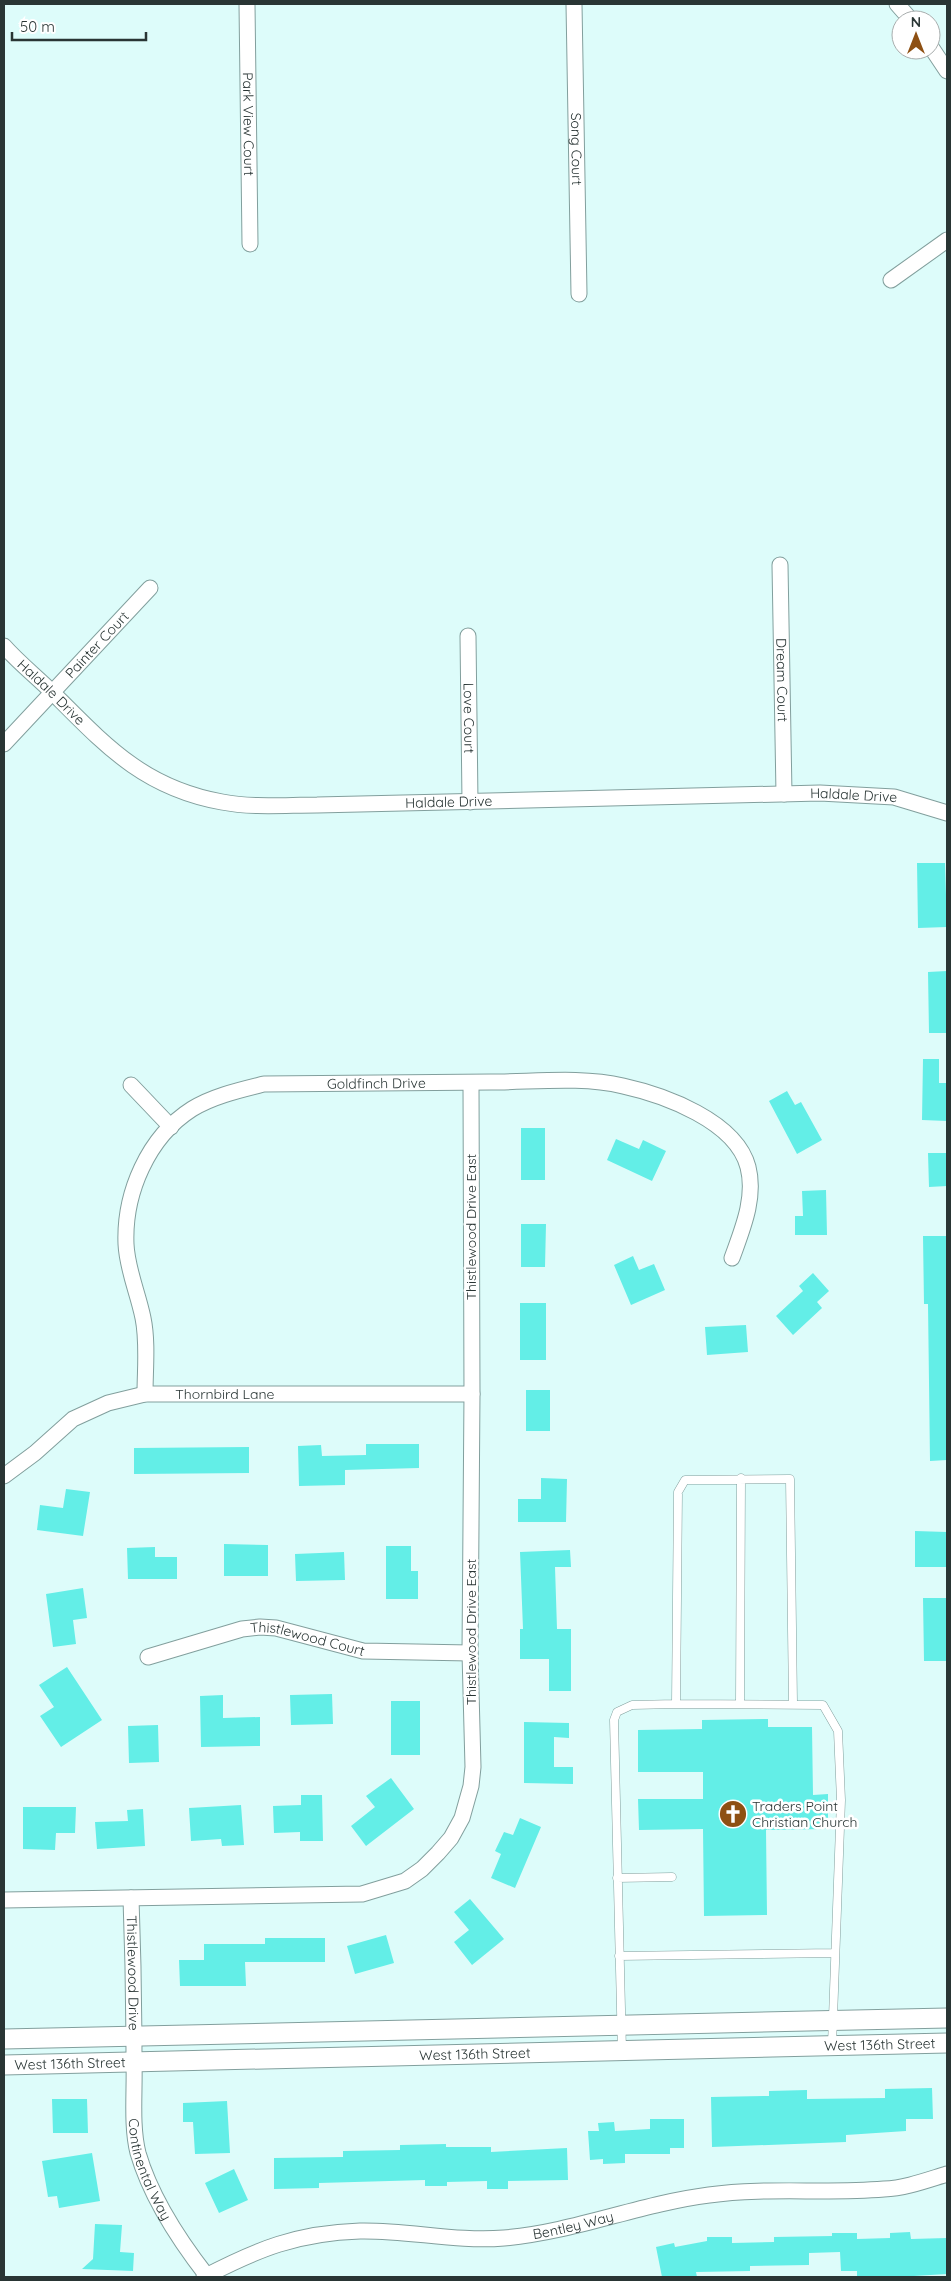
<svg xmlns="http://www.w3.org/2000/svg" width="951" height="2281" font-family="Quicksand,sans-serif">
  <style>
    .building { fill: #63eee7 }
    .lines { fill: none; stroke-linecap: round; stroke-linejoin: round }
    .service-casing { stroke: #829f9d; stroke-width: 9 }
    .minor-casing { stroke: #829f9d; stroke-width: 17 }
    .tertiary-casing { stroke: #829f9d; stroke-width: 21 }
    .service { stroke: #fff; stroke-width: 8 }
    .minor { stroke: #fff; stroke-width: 15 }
    .tertiary { stroke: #fff; stroke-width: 19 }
    .labels { text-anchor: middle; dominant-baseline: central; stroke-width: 5; stroke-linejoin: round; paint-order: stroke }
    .street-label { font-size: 14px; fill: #293534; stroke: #fff }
    .poi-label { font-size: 14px; fill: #293534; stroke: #fff; text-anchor: start }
  </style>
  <rect width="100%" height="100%" fill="#ddfcfa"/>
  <!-- building -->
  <path class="building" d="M 917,863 L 945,863 L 947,927 L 918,928 Z
    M 947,971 L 947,1033 L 929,1033 L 928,972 Z
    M 923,1059 L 939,1059 L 939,1083 L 947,1083 L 947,1121 L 922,1120 Z
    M 787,1091 L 795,1105 L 801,1102 L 822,1140 L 797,1154 L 769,1101 Z
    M 521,1128 L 545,1128 L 545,1180 L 521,1180 Z
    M 616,1139 L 639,1149 L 643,1140 L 666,1151 L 652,1181 L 607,1160 Z
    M 928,1153 L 947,1153 L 947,1186 L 929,1187 Z
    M 826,1190 L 827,1235 L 795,1235 L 795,1216 L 803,1216 L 802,1191 Z
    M 521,1224 L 546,1224 L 545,1267 L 521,1267 Z
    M 923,1236 L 947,1236 L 947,1460 L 930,1461 L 928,1304 L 924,1304 Z
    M 633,1256 L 639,1270 L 654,1264 L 665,1290 L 631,1305 L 614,1265 Z
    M 813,1273 L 829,1291 L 817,1302 L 822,1308 L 793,1335 L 776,1316 L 803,1291 L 799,1286 Z
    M 520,1303 L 546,1303 L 546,1360 L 520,1360 Z
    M 746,1325 L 748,1352 L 707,1355 L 705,1327 Z
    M 526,1390 L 550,1390 L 550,1431 L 526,1431 Z
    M 366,1444 L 419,1444 L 419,1468 L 345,1470 L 345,1485 L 299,1486 L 298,1446 L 321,1445 L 322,1456 L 366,1455 Z
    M 249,1447 L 249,1473 L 134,1474 L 134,1448 Z
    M 541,1478 L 567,1479 L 566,1522 L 518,1522 L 518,1499 L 541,1499 Z
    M 66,1489 L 90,1492 L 83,1536 L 37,1530 L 40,1505 L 63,1508 Z
    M 915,1531 L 947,1532 L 947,1567 L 915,1567 Z
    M 224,1544 L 268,1545 L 268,1576 L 224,1576 Z
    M 386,1546 L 411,1546 L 411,1571 L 418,1571 L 418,1599 L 386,1599 Z
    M 155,1547 L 155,1557 L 177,1557 L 177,1579 L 128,1579 L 127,1548 Z
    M 570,1550 L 571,1567 L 555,1567 L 557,1629 L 571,1629 L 571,1691 L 549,1691 L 549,1659 L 520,1659 L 520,1629 L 523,1629 L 520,1552 Z
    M 344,1552 L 345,1580 L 296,1581 L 295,1554 Z
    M 83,1588 L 87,1618 L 73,1620 L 76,1644 L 53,1647 L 46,1594 Z
    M 923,1598 L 947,1598 L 947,1661 L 924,1661 Z
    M 67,1667 L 102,1720 L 61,1747 L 40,1716 L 54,1707 L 39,1685 Z
    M 332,1694 L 333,1724 L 291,1725 L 290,1695 Z
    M 223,1695 L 223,1718 L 260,1717 L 260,1746 L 201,1747 L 200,1696 Z
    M 391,1701 L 420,1701 L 420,1755 L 391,1755 Z
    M 768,1719 L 768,1727 L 812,1727 L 813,1795 L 828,1794 L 828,1829 L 766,1830 L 767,1915 L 704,1916 L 703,1829 L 639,1830 L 638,1799 L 703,1799 L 703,1772 L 638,1772 L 638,1730 L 702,1729 L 702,1720 Z
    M 524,1722 L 569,1723 L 569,1738 L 554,1737 L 554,1767 L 573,1767 L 573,1784 L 524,1783 Z
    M 158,1725 L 159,1762 L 129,1763 L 128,1726 Z
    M 391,1778 L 414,1809 L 366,1846 L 351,1826 L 375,1807 L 366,1796 Z
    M 301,1795 L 322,1795 L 323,1841 L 300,1841 L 300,1832 L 274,1833 L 273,1806 L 301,1805 Z
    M 241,1805 L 244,1845 L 222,1846 L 221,1839 L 191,1841 L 189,1808 Z
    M 23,1807 L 76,1807 L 75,1833 L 56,1833 L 55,1850 L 23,1849 Z
    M 143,1809 L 145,1846 L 97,1849 L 95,1822 L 128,1821 L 127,1810 Z
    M 520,1818 L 541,1827 L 515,1888 L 491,1878 L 501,1854 L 495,1851 L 504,1832 L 513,1835 Z
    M 470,1899 L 504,1939 L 472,1965 L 454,1942 L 469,1930 L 454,1912 Z
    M 386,1935 L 394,1963 L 355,1974 L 347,1946 Z
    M 265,1938 L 325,1938 L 325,1962 L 245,1962 L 246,1986 L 180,1986 L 179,1960 L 204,1960 L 204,1944 L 265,1944 Z
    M 932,2088 L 933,2119 L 906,2119 L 906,2131 L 846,2135 L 846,2142 L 712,2147 L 711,2097 L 769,2096 L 769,2091 L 807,2090 L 807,2099 L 885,2098 L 885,2089 Z
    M 52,2099 L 87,2099 L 88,2133 L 53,2133 Z
    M 227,2101 L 230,2153 L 195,2154 L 193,2122 L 183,2122 L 183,2103 Z
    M 650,2119 L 684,2119 L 684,2148 L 670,2148 L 670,2154 L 625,2154 L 625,2163 L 603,2164 L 603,2159 L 590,2160 L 588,2131 L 599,2131 L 598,2123 L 614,2122 L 615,2131 L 650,2129 Z
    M 446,2144 L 446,2147 L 491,2147 L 491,2152 L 567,2148 L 568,2180 L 508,2181 L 508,2189 L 487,2189 L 487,2181 L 447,2182 L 447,2186 L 425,2186 L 425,2180 L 319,2183 L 319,2188 L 274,2189 L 274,2158 L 343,2157 L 343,2151 L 400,2150 L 400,2145 Z
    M 92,2153 L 100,2201 L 59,2208 L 57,2196 L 48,2197 L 42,2161 Z
    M 234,2169 L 248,2200 L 219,2213 L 205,2183 Z
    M 95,2224 L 122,2225 L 120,2252 L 134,2253 L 133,2271 L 82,2269 L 93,2259 Z
    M 910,2232 L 911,2239 L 947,2238 L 947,2274 L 914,2276 L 914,2277 L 857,2277 L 857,2271 L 841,2271 L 840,2252 L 809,2253 L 809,2265 L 750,2266 L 750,2271 L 696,2272 L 697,2277 L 662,2277 L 656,2247 L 674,2243 L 675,2247 L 707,2241 L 707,2237 L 732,2237 L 732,2243 L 774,2242 L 774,2237 L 832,2236 L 832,2233 L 857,2233 L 857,2239 L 890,2238 L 890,2233 Z"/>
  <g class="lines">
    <defs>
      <path id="service" d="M 676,1704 L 678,1492 L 685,1480 L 790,1479 L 793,1703
        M 740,1704 L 741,1478
        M 617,1878 L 672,1877
        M 619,1956 L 834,1953
        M 622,2051 L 614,1720 L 617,1712 L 632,1705 L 676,1704 L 823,1705 L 838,1731 L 841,1800 L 832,2045"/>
      <g id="minor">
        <path id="s1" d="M 247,4 L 250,244"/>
        <path id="s2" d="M 574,4 L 579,294"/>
        <path d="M 897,4 L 911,20"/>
        <path d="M 931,47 L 947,71"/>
        <path d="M 891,280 L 947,240"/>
        <path id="s3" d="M 780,565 L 784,794"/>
        <path id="s4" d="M 468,636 L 470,802"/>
        <path id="s5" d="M 4,646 C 19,663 37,677 53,693 C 106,746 144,788 222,802 C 253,808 285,805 317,805 L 820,793 L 894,797 L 947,813"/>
        <path id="s6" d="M 4,744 L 150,588"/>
        <path d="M 131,1085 L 171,1127"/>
        <path id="s7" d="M 145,1394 C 145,1370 148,1342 143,1318 C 138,1293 127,1269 126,1244 C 124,1193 148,1137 192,1109 C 213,1096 240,1090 264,1084 C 339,1084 415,1083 491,1082 C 534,1082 581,1076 623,1086 C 664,1095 736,1121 748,1167 C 756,1198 742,1230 732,1258"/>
        <path id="s8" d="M 4,1476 L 35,1453 L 73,1419 L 108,1403 L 145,1394 L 472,1394"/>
        <path id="s9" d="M 148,1657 L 242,1629 L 260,1627 L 276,1628 L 363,1651 L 470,1653"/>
        <path id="s10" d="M 131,1898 C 133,1952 134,2007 134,2062 C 135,2091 131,2125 138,2153 C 151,2198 179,2240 207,2276"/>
        <path d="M 4,1900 L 362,1894 L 405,1881 L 422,1869 L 438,1853 L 451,1838 L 462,1818 L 471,1786 L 473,1767 L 470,1653 L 472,1394 L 471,1083"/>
        <path id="s11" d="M 204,2277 C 258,2249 297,2233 360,2231 C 408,2230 456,2242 504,2238 C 574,2232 639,2204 709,2195 C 767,2187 826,2194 884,2189 C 906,2188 927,2180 947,2174"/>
      </g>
      <g id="tertiary">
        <path d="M 4,2039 L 947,2018"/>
        <path id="s12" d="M 4,2065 L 947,2043"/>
      </g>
    </defs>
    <!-- service casing -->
    <use href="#service" class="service-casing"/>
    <!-- minor casing -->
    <use href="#minor" class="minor-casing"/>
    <!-- tertiary casing -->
    <use href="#tertiary" class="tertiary-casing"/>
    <!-- service -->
    <use href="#service" class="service"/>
    <!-- minor -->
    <use href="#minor" class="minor"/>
    <!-- tertiary -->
    <use href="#tertiary" class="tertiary"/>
  </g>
  <!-- icons -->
  <defs>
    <symbol id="church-disc" viewBox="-11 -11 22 22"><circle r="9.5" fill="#8e5013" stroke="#fff"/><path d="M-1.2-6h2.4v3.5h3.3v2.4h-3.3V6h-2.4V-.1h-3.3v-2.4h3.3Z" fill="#fff"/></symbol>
  </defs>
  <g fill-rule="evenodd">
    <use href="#church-disc" x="717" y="1798" width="32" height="32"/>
  </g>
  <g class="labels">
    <!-- street labels -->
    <g class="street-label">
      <text stroke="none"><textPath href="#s1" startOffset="120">Park View Court</textPath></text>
      <text stroke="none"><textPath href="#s2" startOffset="145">Song Court</textPath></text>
      <text stroke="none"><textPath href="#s6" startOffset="136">Painter Court</textPath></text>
      <text stroke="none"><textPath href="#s3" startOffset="115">Dream Court</textPath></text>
      <text stroke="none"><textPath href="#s5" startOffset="66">Haldale Drive</textPath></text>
      <text stroke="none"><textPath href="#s4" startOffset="82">Love Court</textPath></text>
      <text stroke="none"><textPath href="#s5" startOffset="905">Haldale Drive</textPath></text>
      <text stroke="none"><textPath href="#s5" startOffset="500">Haldale Drive</textPath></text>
      <text stroke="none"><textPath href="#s7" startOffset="498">Goldfinch Drive</textPath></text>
      <text transform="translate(471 1227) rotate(-90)">Thistlewood Drive East</text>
      <text stroke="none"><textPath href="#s8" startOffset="246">Thornbird Lane</textPath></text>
      <text transform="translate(471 1632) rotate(-90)">Thistlewood Drive East</text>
      <text stroke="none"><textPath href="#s9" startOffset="165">Thistlewood Court</textPath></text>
      <text stroke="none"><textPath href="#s10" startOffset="75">Thistlewood Drive</textPath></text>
      <text stroke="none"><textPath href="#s12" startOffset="876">West 136th Street</textPath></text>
      <text stroke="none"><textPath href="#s12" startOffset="471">West 136th Street</textPath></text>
      <text stroke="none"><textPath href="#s12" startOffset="66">West 136th Street</textPath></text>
      <text stroke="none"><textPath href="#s10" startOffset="274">Continental Way</textPath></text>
      <text stroke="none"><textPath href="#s11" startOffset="379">Bentley Way</textPath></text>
    </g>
    <!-- poi labels -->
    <g class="poi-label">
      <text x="752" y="1806">Traders Point<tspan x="752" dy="16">Christian Church</tspan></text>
    </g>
  </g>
  <!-- border -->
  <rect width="951" height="2281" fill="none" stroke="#293534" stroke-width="10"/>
  <!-- north arrow -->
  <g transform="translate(916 35)"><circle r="24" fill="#ffffff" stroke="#a9aeae"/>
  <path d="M0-4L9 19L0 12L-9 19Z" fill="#8e5013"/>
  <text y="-8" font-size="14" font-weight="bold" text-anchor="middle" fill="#293534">N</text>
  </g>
  <!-- scale -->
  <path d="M12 32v8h134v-8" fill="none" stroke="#293534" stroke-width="2.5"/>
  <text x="20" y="32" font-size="15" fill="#293534" stroke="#ffffff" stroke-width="4" paint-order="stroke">50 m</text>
</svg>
